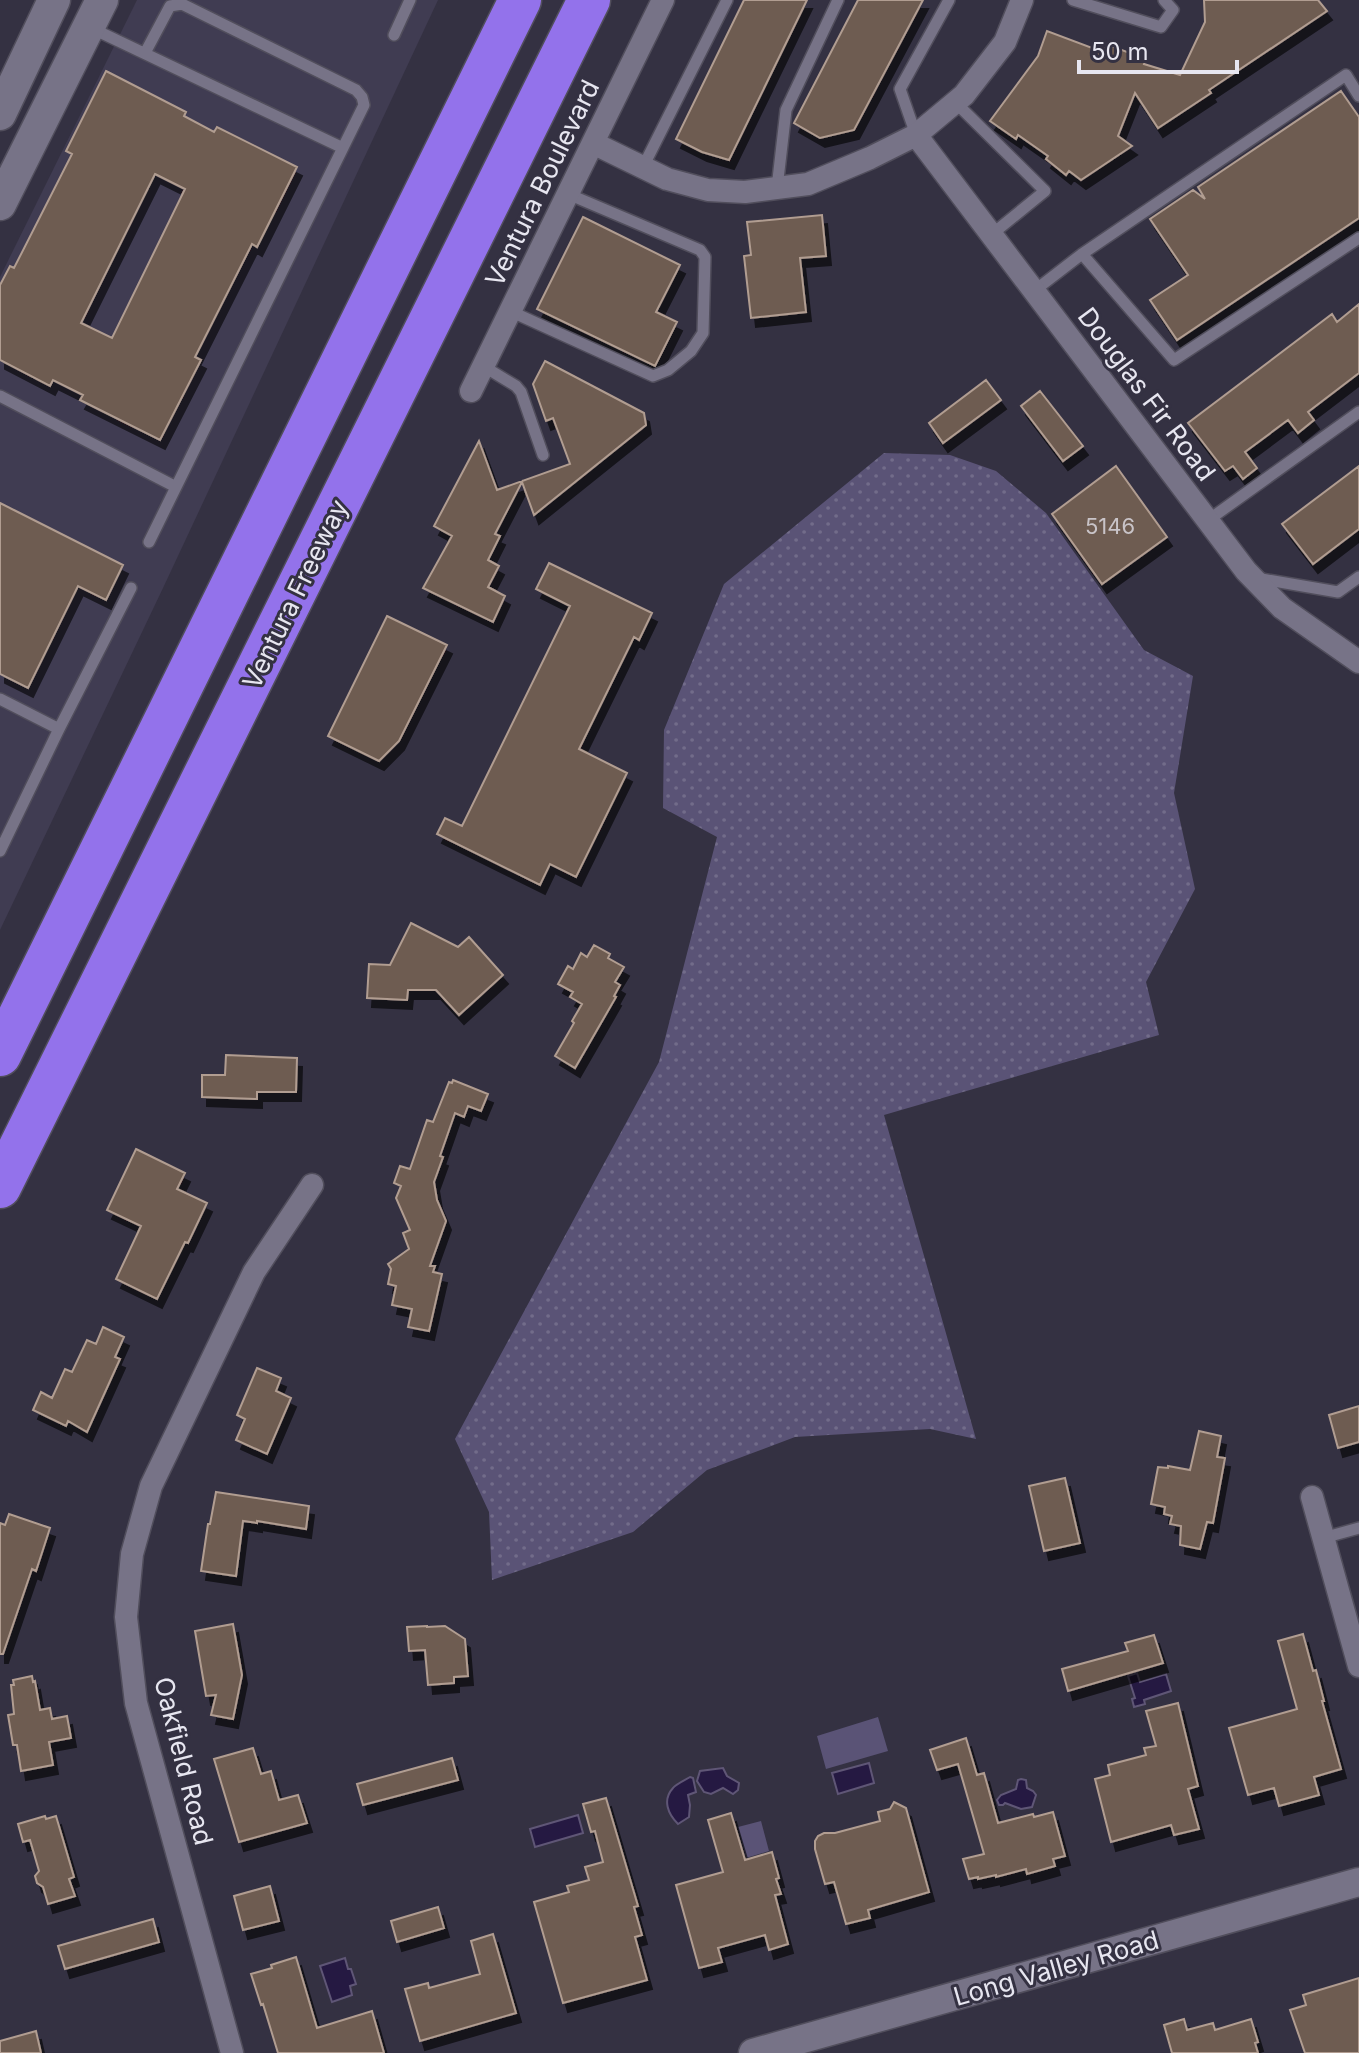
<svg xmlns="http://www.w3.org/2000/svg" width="1359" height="2053" font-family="Inter,sans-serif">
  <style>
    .built { fill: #403c52 }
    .grass { fill: url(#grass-dots) }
    .pitch { fill: #5a5376 }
    .water { fill: #251942; stroke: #5f5676; stroke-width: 2 }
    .building { fill: #6e5c51; stroke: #b19d91; stroke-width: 2; fill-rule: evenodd; filter: url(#shadow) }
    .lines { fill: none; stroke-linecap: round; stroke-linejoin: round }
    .service-casing { stroke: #514e5c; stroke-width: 14 }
    .minor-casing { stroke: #514e5c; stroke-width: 25 }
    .tertiary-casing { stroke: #514e5c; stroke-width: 31 }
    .secondary-casing { stroke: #514e5c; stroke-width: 35 }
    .motorway-casing { stroke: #514e5c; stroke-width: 45 }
    .service { stroke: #777387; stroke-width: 11 }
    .minor { stroke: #777387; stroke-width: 22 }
    .tertiary { stroke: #777387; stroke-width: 28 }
    .secondary { stroke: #777387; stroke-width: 32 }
    .motorway { stroke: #9372eb; stroke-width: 42 }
    .labels { text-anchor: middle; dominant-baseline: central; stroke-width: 6; stroke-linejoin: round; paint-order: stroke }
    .number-label { font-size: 22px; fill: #c9c4c8 }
    .street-label { font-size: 26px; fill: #e7e6f0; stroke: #343142 }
  </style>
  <defs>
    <pattern id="grass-dots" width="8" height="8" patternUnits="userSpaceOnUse" patternTransform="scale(2)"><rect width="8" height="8" fill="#5a5376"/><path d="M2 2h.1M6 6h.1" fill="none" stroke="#726c8a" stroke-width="1.8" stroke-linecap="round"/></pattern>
    <filter id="shadow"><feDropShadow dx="5" dy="9" stdDeviation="0" flood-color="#0009"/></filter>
  </defs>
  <rect width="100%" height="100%" fill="#343142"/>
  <!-- built -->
  <path class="built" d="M 137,0 L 438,0 L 163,588 L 0,930 L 0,277 Z"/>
  <!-- grass -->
  <path class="grass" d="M 884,453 L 950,455 L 996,471 L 1046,513 L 1144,650 L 1193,676 L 1174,793 L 1195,889 L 1146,982 L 1159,1035 L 884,1115 L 976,1439 L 930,1429 L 795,1437 L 707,1470 L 633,1532 L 492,1580 L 489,1512 L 455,1439 L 659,1062 L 717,837 L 663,808 L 664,730 L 724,584 Z"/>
  <!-- pitch -->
  <path class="pitch" d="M 878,1717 L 888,1751 L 826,1769 L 817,1736 Z
    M 761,1821 L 769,1851 L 746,1858 L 738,1827 Z"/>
  <!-- water -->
  <path class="water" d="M 1137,1673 L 1140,1682 L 1166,1674 L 1171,1691 L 1144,1700 L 1145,1704 L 1134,1707 L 1132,1699 L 1135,1698 L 1128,1676 Z
    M 869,1763 L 874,1783 L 838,1794 L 832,1773 Z
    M 723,1768 L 727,1776 L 739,1783 L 738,1790 L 733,1794 L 723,1788 L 711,1794 L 704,1792 L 697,1781 L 700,1771 Z
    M 690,1777 L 693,1778 L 696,1792 L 688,1795 L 690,1805 L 689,1817 L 678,1824 C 668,1814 662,1800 673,1788 C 676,1784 685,1780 690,1777 Z
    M 1021,1779 L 1026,1780 L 1027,1788 L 1033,1791 L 1036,1795 L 1032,1807 L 1021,1809 L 1005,1803 L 1003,1805 L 999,1805 L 997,1800 L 1001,1795 L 1016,1789 L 1018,1780 Z
    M 578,1815 L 583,1833 L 535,1847 L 530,1829 Z
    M 345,1958 L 348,1969 L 351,1969 L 356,1984 L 350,1986 L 352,1995 L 332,2002 L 320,1966 Z"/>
  <!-- building -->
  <path class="building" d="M 744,0 L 807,0 L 729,160 L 702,152 L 676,139 Z
    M 858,0 L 923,0 L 854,130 L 820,138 L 794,123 Z
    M 1204,0 L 1318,0 L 1327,11 L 1209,90 L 1211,93 L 1158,128 L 1135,93 L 1118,136 L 1132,146 L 1081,180 L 1069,171 L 1066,175 L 1046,159 L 1048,156 L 1018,135 L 1016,139 L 990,121 L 1038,56 L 1047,31 L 1100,51 L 1103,43 L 1146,59 L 1144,64 L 1180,75 L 1205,22 Z
    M 106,71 L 186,112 L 184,116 L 214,132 L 217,127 L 297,167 L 257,247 L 252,244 L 195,357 L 201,360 L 160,440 L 80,400 L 83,395 L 53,380 L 50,386 L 0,360 L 0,285 L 10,266 L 14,268 L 72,154 L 66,151 ZM 155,174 L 185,189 L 112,338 L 81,323 Z
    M 1341,91 L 1359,117 L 1359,218 L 1177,340 L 1150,300 L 1188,275 L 1150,219 L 1193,190 L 1205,199 L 1198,187 Z
    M 822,215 L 826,256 L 800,258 L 806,312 L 751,318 L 744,256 L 751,255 L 747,222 Z
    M 583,217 L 680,265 L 656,312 L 677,322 L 655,366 L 537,309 Z
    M 1359,304 L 1359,373 L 1308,412 L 1314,420 L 1298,433 L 1288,420 L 1245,452 L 1257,468 L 1243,479 L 1233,466 L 1225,471 L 1188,423 L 1332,314 L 1337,322 Z
    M 545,361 L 644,413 L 646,425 L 534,515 L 522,482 L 495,534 L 500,536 L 488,560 L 499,566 L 488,587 L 505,596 L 493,622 L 423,588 L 452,536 L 434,526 L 479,441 L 497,490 L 570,464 L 553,418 L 546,421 L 533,384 Z
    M 986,380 L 1001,400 L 943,443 L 929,423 Z
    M 1040,391 L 1083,446 L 1063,461 L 1021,406 Z
    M 1116,466 L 1167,537 L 1102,584 L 1052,514 Z
    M 1359,466 L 1359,529 L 1313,564 L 1282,524 Z
    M 0,503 L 123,565 L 106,600 L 78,586 L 28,688 L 0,674 Z
    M 549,563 L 652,613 L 639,640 L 634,637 L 579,749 L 627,773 L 576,877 L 550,864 L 540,885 L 437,834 L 445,818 L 462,826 L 570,606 L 536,589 Z
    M 387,616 L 447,645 L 399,741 L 379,761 L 328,736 Z
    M 411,923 L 458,947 L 469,937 L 503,975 L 459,1015 L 436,990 L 408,990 L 407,1000 L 367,998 L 369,964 L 390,965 Z
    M 594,945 L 610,954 L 608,958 L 624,967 L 615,982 L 620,985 L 614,996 L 616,997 L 575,1068 L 555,1056 L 574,1023 L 572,1021 L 582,1004 L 570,997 L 573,992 L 558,984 L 568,966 L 573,969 L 581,953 L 587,957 Z
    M 226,1055 L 297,1058 L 296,1092 L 257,1092 L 257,1099 L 202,1097 L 202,1075 L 225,1075 Z
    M 453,1080 L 488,1094 L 481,1111 L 468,1106 L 464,1117 L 455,1113 L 440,1156 L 443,1157 L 434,1182 L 437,1200 L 446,1221 L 430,1266 L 435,1266 L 433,1272 L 442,1274 L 429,1331 L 408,1327 L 412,1309 L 392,1305 L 396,1286 L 388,1284 L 391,1269 L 388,1264 L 409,1249 L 403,1233 L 410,1230 L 396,1198 L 401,1186 L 394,1183 L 400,1166 L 410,1169 L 427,1120 L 433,1122 L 449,1082 L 452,1083 Z
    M 136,1149 L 185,1173 L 177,1189 L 207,1203 L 188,1243 L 185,1242 L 157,1299 L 116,1279 L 141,1226 L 107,1210 Z
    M 103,1327 L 124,1337 L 115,1357 L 120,1359 L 87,1432 L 68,1421 L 66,1426 L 33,1410 L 41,1392 L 52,1398 L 65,1369 L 72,1372 L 87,1340 L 96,1344 Z
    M 257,1368 L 281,1378 L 276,1391 L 291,1398 L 267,1454 L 236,1440 L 245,1419 L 237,1415 Z
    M 1359,1406 L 1359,1442 L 1338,1448 L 1329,1415 Z
    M 1199,1431 L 1221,1436 L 1217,1457 L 1225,1458 L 1213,1523 L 1207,1522 L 1200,1549 L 1180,1545 L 1181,1526 L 1170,1524 L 1172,1516 L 1164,1514 L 1165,1507 L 1151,1504 L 1158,1467 L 1168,1468 L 1168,1466 L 1190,1470 Z
    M 1065,1478 L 1080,1543 L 1044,1551 L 1029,1486 Z
    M 216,1492 L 309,1506 L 306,1529 L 257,1521 L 257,1523 L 243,1521 L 236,1576 L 201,1571 L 208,1524 L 210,1524 Z
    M 9,1514 L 50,1528 L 36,1571 L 32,1569 L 3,1654 L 0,1654 L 0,1523 L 5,1525 Z
    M 233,1624 L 242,1675 L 233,1719 L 211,1715 L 216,1695 L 206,1696 L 195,1631 Z
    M 427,1626 L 427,1627 L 445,1626 L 465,1639 L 468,1676 L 454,1677 L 454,1683 L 428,1685 L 425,1650 L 409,1651 L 407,1627 Z
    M 1303,1634 L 1313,1671 L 1316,1670 L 1324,1701 L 1322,1701 L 1341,1769 L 1314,1777 L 1319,1795 L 1279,1806 L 1274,1788 L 1248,1795 L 1229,1728 L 1297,1709 L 1278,1641 Z
    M 1154,1635 L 1163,1663 L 1068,1691 L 1062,1669 L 1128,1651 L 1125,1643 Z
    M 32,1676 L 33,1682 L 35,1681 L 40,1710 L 50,1708 L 52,1719 L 67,1716 L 71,1738 L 49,1742 L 53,1765 L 21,1771 L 17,1745 L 13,1745 L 8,1715 L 14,1714 L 11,1685 L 14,1685 L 13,1680 Z
    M 1178,1703 L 1198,1786 L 1188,1789 L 1199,1829 L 1174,1835 L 1171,1825 L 1111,1842 L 1095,1779 L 1110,1775 L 1108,1765 L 1146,1755 L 1144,1748 L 1156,1746 L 1146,1711 Z
    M 966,1738 L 977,1775 L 984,1773 L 998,1823 L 1033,1814 L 1034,1817 L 1053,1812 L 1065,1856 L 1053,1859 L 1055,1866 L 1027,1874 L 1026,1869 L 996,1877 L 996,1875 L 978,1879 L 978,1877 L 969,1879 L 963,1859 L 984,1854 L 958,1764 L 937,1770 L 930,1750 Z
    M 253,1748 L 261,1774 L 271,1771 L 279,1800 L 298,1795 L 307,1823 L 239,1842 L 214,1759 Z
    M 452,1758 L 458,1780 L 363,1805 L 357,1784 Z
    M 606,1798 L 638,1906 L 634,1907 L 642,1935 L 635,1937 L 647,1980 L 563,2003 L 534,1902 L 569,1892 L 567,1886 L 589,1880 L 585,1867 L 603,1862 L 595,1831 L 591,1832 L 583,1804 Z
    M 894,1802 L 906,1808 L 929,1892 L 868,1910 L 870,1918 L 846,1924 L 834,1882 L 825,1884 L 815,1849 L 815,1841 L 818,1836 L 824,1833 L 835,1833 L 880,1821 L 878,1812 L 890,1809 Z
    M 731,1813 L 745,1860 L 772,1852 L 779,1878 L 776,1879 L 781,1894 L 775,1895 L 788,1944 L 769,1950 L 765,1935 L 718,1948 L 722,1962 L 699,1968 L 676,1885 L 723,1872 L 708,1820 Z
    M 45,1816 L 46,1819 L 56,1816 L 74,1877 L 69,1879 L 75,1896 L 48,1904 L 43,1887 L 37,1883 L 35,1876 L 39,1871 L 30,1840 L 23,1842 L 18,1824 Z
    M 270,1886 L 279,1921 L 243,1930 L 234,1896 Z
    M 438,1907 L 444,1928 L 397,1942 L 391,1921 Z
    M 153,1919 L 159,1942 L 65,1969 L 58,1946 Z
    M 493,1934 L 516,2013 L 420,2041 L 405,1989 L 428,1983 L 429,1988 L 480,1974 L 471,1941 Z
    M 296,1957 L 317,2028 L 372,2011 L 384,2053 L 278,2053 L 263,2004 L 261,2005 L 251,1974 L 272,1968 L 271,1965 Z
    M 1359,1978 L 1359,2053 L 1305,2053 L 1290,2010 L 1306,2005 L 1303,1995 Z
    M 1184,2019 L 1187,2030 L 1213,2023 L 1215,2030 L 1251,2019 L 1258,2042 L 1255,2043 L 1258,2053 L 1172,2053 L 1164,2025 Z
    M 36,2031 L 41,2053 L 0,2053 L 0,2041 Z"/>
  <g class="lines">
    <defs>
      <path id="service" d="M 1073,0 L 1161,27 L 1173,10 L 1164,0
        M 89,27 L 343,148
        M 394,35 L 410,0
        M 145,53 L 170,6 L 182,4 L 356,90 L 362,97 L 364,105 L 149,542
        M 955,102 L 1045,191 L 991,235
        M 916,135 L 900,89 L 949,0
        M 643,167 L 727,0
        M 777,188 L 786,110 L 838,0
        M 1082,254 L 1174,360 L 1359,238
        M 1034,291 L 1082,254 L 1346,75 L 1359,96
        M 510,311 L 653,376 L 668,370 L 691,351 L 703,333 L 705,257 L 700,250 L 568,194
        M 483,366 L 516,386 L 521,392 L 543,455
        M 0,396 L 176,487
        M 1207,521 L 1359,412
        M 1256,578 L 1338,592 L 1359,577
        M 0,699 L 59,729
        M 0,851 L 59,729 L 131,588
        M 1323,1538 L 1359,1528"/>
      <path id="minor" d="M 916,135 L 1246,571 L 1282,608 L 1359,662
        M 593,143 L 667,179 L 708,190 L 745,192 L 808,184 L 870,158 L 916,135 L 964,95 L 1005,42 L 1022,0
        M 471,391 L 663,0
        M 1312,1497 L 1359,1666
        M 232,2053 L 136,1703 L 126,1617 L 132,1554 L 151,1486 L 254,1272 L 312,1185"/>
      <path id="tertiary" d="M 753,2053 L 1359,1882"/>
      <path id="secondary" d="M 0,114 L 54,0
        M 0,204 L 102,0"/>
      <path id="motorway" d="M 0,1055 L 520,0
        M 0,1187 L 589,0"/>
    </defs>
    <!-- service casing -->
    <use href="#service" class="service-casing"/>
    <!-- minor casing -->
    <use href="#minor" class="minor-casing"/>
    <!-- tertiary casing -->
    <use href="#tertiary" class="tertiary-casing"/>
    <!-- secondary casing -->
    <use href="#secondary" class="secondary-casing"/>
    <!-- motorway casing -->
    <use href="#motorway" class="motorway-casing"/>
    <!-- service -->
    <use href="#service" class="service"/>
    <!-- minor -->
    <use href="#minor" class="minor"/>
    <!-- tertiary -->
    <use href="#tertiary" class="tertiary"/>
    <!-- secondary -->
    <use href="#secondary" class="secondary"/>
    <!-- motorway -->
    <use href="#motorway" class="motorway"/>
  </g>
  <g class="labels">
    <!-- number labels -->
    <g class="number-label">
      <text x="1110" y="526">5146</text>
    </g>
    <!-- street labels -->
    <g class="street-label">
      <text transform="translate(542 183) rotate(-64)">Ventura Boulevard</text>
      <text transform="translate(1147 394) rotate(53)">Douglas Fir Road</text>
      <text transform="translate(295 594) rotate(-64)">Ventura Freeway</text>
      <text transform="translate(184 1761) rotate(76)">Oakfield Road</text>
      <text transform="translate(1056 1968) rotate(-16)">Long Valley Road</text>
    </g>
  </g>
  <!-- scale -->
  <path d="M1079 60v12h158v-12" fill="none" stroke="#e7e6f0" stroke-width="4"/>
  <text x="1091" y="60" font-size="24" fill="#e7e6f0" stroke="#343142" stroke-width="6" paint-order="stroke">50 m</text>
</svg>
